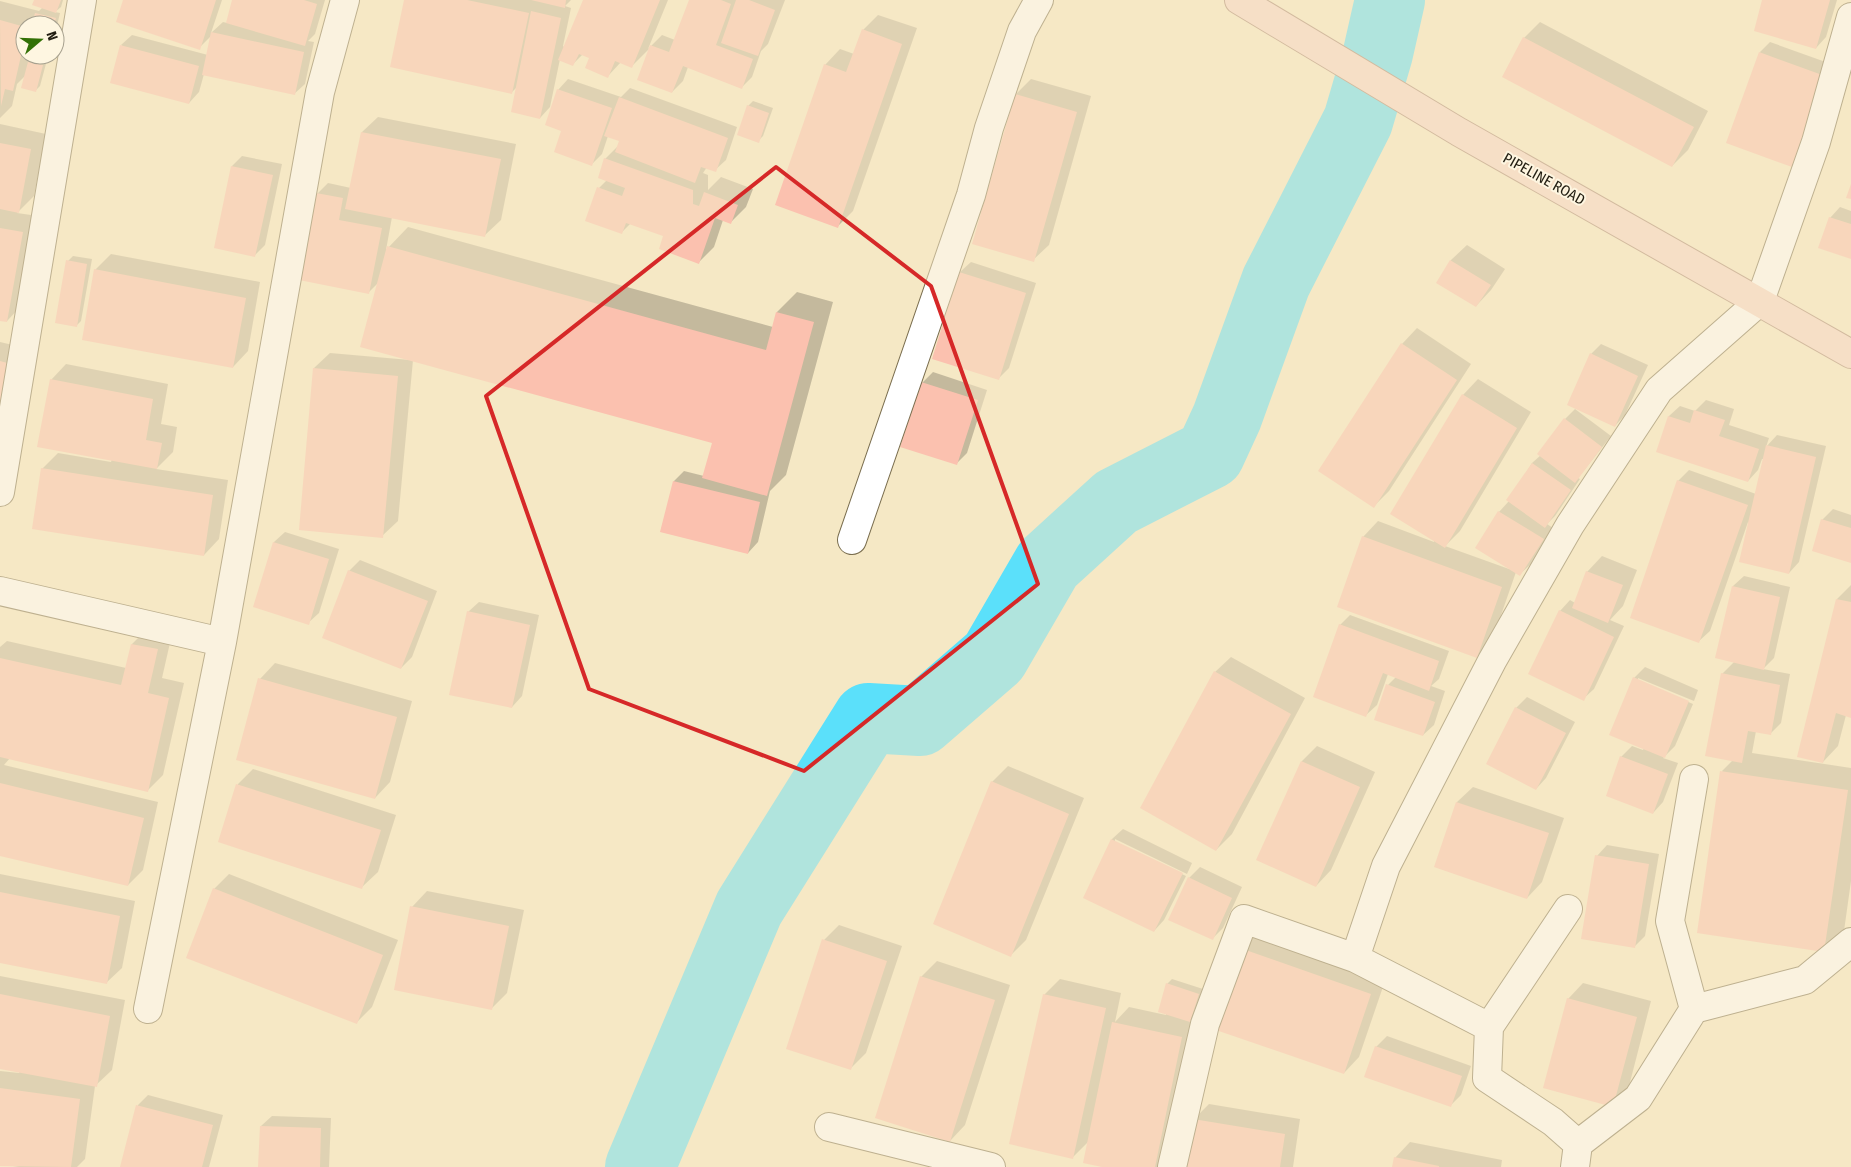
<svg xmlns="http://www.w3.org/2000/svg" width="1851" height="1167" font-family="'Fira Sans Condensed',sans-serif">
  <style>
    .shadow { fill: #0003 }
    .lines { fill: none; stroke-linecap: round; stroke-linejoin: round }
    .river { stroke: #5be0fa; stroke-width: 70 }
    .building { fill: #fbc1af }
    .minor-casing { stroke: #7a6e4f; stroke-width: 30 }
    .primary-casing { stroke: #a88471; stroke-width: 30 }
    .minor { stroke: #fff; stroke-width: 28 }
    .primary { stroke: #f6d6c8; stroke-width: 28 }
    .marked { fill: none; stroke: #d62828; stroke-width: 4; stroke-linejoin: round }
    .labels { text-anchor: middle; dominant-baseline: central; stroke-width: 4; stroke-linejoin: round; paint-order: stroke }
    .street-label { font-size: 15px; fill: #231e12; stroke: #fef6e1 }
  </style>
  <rect width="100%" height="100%" fill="#f5e8c5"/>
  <!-- shadow -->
  <path class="shadow" d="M 35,0 L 63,0 L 61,7 L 55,12 L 60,13 L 55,34 L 55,25 L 25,25 L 25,55 L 50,55 L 45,60 L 47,60 L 40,86 L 35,91 L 25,76 L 17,84 L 12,106 L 0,118 L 0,1 L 39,11 L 43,7 Z
    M 124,0 L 222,0 L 211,33 L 223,22 L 227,23 L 233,0 L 325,0 L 315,34 L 308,41 L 314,42 L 305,84 L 294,94 L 204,74 L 199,92 L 189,103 L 121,45 L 132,35 L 208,55 L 211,36 L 199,48 Z
    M 406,0 L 571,0 L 565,6 L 571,8 L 563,46 L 564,47 L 584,0 L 668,0 L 648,49 L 662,35 L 675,40 L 690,0 L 785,0 L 768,44 L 761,51 L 752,77 L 741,88 L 688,67 L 683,81 L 672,92 L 651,47 L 631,67 L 621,62 L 608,76 L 590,57 L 583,54 L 573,64 L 560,59 L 550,107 L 540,118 L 517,87 L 512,92 Z
    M 1764,0 L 1837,0 L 1826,37 L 1816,48 Z
    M 878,15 L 917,28 L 853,211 L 838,226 L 825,65 L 840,49 L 854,54 L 863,30 Z
    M 1540,22 L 1708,111 L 1688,150 L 1672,166 L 1504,77 L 1524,38 Z
    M 1770,42 L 1834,65 L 1802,155 L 1792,165 L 1760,52 Z
    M 568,79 L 621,97 L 630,88 L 737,127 L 726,160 L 715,170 L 707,167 L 703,173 L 708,175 L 708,190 L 721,177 L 753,189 L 746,207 L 731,222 L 723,220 L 714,247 L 698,263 L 665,236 L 631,223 L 621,233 L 599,188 L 607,180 L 605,159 L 619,145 L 621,141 L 608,136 L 602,154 L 592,164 L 563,130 L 558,90 Z
    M 1031,79 L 1091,96 L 1049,245 L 1033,260 L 1016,94 Z
    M 753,101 L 773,108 L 763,136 L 758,141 L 748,106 Z
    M 378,117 L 516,144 L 501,220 L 485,235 L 392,217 L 386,250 L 408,227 L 773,327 L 777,312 L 797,292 L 833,302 L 786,475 L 770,491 L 758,542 L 748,553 L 661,531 L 674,481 L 684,471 L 704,476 L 713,442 L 413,360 L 398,521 L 382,536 L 314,368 L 330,353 L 410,360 L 379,282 L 369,292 L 317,194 L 328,183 L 351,188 L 362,132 Z
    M 0,124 L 46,134 L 34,196 L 17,213 L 38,216 L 22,305 L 7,321 L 0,320 Z
    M 242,156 L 282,164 L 265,245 L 254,256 L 215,247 L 232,166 Z
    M 1840,207 L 1851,211 L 1851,258 L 1830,218 Z
    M 1467,245 L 1505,269 L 1491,290 L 1476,306 L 1438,282 L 1451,260 Z
    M 111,254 L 260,282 L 248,351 L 233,367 L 95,270 Z
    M 73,256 L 92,259 L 81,321 L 76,326 L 68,261 Z
    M 971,262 L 1036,283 L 1009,368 L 998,379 L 933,358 L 960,272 Z
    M 1417,328 L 1471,364 L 1389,491 L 1374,506 L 1402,344 Z
    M 0,342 L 30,349 L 0,434 Z
    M 1601,344 L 1648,365 L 1625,415 L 1615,426 L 1591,354 Z
    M 66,364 L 168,384 L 161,424 L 177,427 L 173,452 L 156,469 L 228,480 L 219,539 L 204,555 L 42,469 L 58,453 L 111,462 L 112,459 L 51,380 Z
    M 933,372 L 987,390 L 967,453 L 956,464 L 922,383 Z
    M 1478,379 L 1531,412 L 1460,531 L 1445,546 L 1509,569 L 1499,512 L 1509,501 L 1532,463 L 1541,455 L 1565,419 L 1575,409 L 1611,436 L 1578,478 L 1580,479 L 1555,516 L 1547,524 L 1553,528 L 1531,564 L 1520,574 L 1516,572 L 1492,641 L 1476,657 L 1363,537 L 1378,521 L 1434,542 L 1463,395 Z
    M 1706,400 L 1734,409 L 1729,425 L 1769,438 L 1766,447 L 1777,435 L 1826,446 L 1799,562 L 1789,573 L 1748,522 L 1710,631 L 1699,641 L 1678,481 L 1689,470 L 1756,494 L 1764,459 L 1762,459 L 1758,470 L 1748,481 L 1658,451 L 1669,416 L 1680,406 L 1695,411 Z
    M 1833,509 L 1851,515 L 1851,562 L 1822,520 Z
    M 285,532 L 339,549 L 319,613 L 308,623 L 255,606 L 274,542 Z
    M 1602,556 L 1637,570 L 1623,606 L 1610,620 L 1624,626 L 1594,689 L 1583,699 L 1560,611 L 1570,600 L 1575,603 L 1587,572 Z
    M 360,560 L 437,591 L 412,657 L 401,668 L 349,571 Z
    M 1744,576 L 1790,587 L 1774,658 L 1763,669 L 1790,674 L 1781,723 L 1770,734 L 1756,731 L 1752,753 L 1851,768 L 1851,881 L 1844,931 L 1824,951 L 1722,771 L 1733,760 L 1722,674 L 1734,662 L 1717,657 L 1733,586 Z
    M 1851,585 L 1851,716 L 1846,715 L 1838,746 L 1822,763 L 1837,599 Z
    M 479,602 L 539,615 L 522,696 L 512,707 L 468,612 Z
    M 1350,615 L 1449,651 L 1439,679 L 1431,686 L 1445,691 L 1434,725 L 1423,735 L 1388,685 L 1396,677 L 1388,674 L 1377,705 L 1366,715 L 1340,625 Z
    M 147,629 L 172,634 L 162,678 L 184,683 L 163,775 L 148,790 L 10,758 L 4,765 L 158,802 L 143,870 L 128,885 L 0,855 L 0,647 L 7,641 L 126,668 L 132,644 Z
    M 1231,657 L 1305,698 L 1232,834 L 1216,850 L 1215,672 Z
    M 275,663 L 412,701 L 390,782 L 375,798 L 260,679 Z
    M 1645,667 L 1698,690 L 1694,701 L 1638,678 L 1638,680 L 1693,704 L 1675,746 L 1663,758 L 1678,763 L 1663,802 L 1653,813 L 1621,757 L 1632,746 L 1643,750 L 1644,748 L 1634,678 Z
    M 1527,697 L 1575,722 L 1546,778 L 1536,789 L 1516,708 Z
    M 1317,746 L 1375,772 L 1331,870 L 1316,886 L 1258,860 L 1302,761 Z
    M 1008,766 L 1084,798 L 1026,940 L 1010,956 L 992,782 Z
    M 253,769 L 396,815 L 378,872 L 362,887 L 219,841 L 238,784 Z
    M 1473,787 L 1564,818 L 1542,882 L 1527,898 L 1436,867 L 1457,802 Z
    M 1123,829 L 1192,863 L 1187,874 L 1115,839 L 1115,842 L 1186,876 L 1164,920 L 1154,931 L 1085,897 L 1112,839 Z
    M 1607,845 L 1659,854 L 1645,936 L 1634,947 L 1597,856 Z
    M 1200,867 L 1242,887 L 1223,928 L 1212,939 L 1189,878 Z
    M 0,874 L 135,901 L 122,968 L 106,983 L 0,962 Z
    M 229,874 L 398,940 L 372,1007 L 356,1023 L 214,889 Z
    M 427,891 L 524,910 L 507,993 L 492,1008 L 412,907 Z
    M 839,925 L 902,946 L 866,1053 L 850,1069 L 824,940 Z
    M 1256,934 L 1386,978 L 1359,1057 L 1344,1073 L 1241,949 Z
    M 937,961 L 1010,985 L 965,1125 L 950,1141 L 921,977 Z
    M 0,976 L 125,1000 L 112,1070 L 95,1086 L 85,1159 L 77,1167 L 19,1167 L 0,1164 L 0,1071 L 19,1073 L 20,1071 L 0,1067 Z
    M 1060,979 L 1121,993 L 1115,1022 L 1129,1007 L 1166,1015 L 1167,984 L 1172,979 L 1203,989 L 1195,1016 L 1190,1021 L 1197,1022 L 1162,1167 L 1108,1167 L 1088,1142 L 1073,1157 L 1044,995 Z
    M 1583,983 L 1651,1001 L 1628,1090 L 1613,1106 L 1568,999 Z
    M 1387,1036 L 1471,1066 L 1461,1095 L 1451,1105 L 1376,1047 Z
    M 148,1095 L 223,1115 L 209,1167 L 122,1167 L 138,1105 Z
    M 1209,1104 L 1300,1119 L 1293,1167 L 1186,1167 L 1194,1119 Z
    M 272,1116 L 331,1118 L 329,1167 L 260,1167 L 261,1126 Z
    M 1410,1142 L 1502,1160 L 1501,1167 L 1393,1167 L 1395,1158 Z"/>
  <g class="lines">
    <!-- river -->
    <path class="river" d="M 640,1167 L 749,908 L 868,718 L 920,721 L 994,657 L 1048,564 L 1116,502 L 1210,454 L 1227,417 L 1276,282 L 1358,121 L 1378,53 L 1390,0"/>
  </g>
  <!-- building -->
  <path class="building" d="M 34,0 L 61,0 L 56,13 L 32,5 Z
    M 123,0 L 216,0 L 200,50 L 116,22 Z
    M 232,0 L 304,0 L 317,4 L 305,46 L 226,23 Z
    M 404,0 L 467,0 L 529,13 L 512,94 L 390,67 Z
    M 531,0 L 566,0 L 565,8 Z
    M 583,0 L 660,0 L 632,68 L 615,61 L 608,78 L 585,68 L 589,58 L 579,54 L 573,66 L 558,60 Z
    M 689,0 L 721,0 L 731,4 L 716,45 L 753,59 L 742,89 L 683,66 L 672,93 L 637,80 L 650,45 L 669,52 Z
    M 736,0 L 749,0 L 775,10 L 758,56 L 721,43 Z
    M 1762,0 L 1830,0 L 1816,49 L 1754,31 Z
    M 531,11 L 561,18 L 540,119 L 511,112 Z
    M 35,13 L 56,18 L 54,25 L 32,25 Z
    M 0,20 L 25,27 L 25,38 L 13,91 L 5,89 L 1,106 Z
    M 862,29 L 902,44 L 838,228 L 775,205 L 824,64 L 846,72 Z
    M 211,32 L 304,52 L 295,95 L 202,75 Z
    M 1523,37 L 1694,127 L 1672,167 L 1502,77 Z
    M 120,45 L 199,66 L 189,104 L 110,83 Z
    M 1759,52 L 1825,76 L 1792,167 L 1726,143 Z
    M 25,55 L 47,55 L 45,62 L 24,57 Z
    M 28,62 L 43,65 L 36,92 L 21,88 Z
    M 557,89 L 612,108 L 592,166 L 554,152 L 561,131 L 545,125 Z
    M 1015,94 L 1077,112 L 1034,262 L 972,244 Z
    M 619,97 L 728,138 L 716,172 L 701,167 L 695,183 L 615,152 L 619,141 L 604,136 Z
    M 747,105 L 769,113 L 759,143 L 737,135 Z
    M 361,132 L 501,159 L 485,237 L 345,209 Z
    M 0,143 L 31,149 L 19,213 L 0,209 Z
    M 604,158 L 693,190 L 693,204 L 699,206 L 704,192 L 738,205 L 731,224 L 715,218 L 699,264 L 659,249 L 663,236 L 626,223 L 622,234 L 585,221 L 597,187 L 622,196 L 625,188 L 598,178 Z
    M 231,166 L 273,175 L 255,257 L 214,248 Z
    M 1851,184 L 1851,199 L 1846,198 Z
    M 316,193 L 343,198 L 339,220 L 382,228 L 369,294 L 299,280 Z
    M 1829,217 L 1851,224 L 1851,259 L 1818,248 Z
    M 0,228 L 23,232 L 7,322 L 0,321 Z
    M 387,246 L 766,350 L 776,312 L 814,322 L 767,496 L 702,478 L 712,443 L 360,347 Z
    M 66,260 L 87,264 L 77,327 L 55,323 Z
    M 1450,260 L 1491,285 L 1476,307 L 1436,283 Z
    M 94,269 L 246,298 L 233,368 L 82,340 Z
    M 959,272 L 1026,293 L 999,380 L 932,359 Z
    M 1401,343 L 1457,380 L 1374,508 L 1318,471 Z
    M 1590,353 L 1638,376 L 1615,427 L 1567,405 Z
    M 0,361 L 15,365 L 0,428 Z
    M 313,368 L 398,376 L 383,538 L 299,530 Z
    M 50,379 L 153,399 L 146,440 L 162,443 L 157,469 L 37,447 Z
    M 921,382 L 978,400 L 957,465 L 900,447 Z
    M 1462,394 L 1517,428 L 1445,548 L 1390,514 Z
    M 1694,410 L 1725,420 L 1719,436 L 1759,449 L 1748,482 L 1656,452 L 1668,416 L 1690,423 Z
    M 1564,418 L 1602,447 L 1575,483 L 1537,454 Z
    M 1766,445 L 1816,457 L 1789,574 L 1739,562 Z
    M 1532,463 L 1571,490 L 1545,528 L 1506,500 Z
    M 41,468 L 213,495 L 204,556 L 32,529 Z
    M 1677,480 L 1748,505 L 1699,643 L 1630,618 Z
    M 673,481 L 760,502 L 748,554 L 660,532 Z
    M 1498,511 L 1544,539 L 1520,576 L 1475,548 Z
    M 1821,519 L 1851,528 L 1851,563 L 1812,551 Z
    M 1362,536 L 1502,587 L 1477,658 L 1337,607 Z
    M 273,542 L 329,559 L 309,625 L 253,607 Z
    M 348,570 L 428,601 L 401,669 L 322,638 Z
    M 1586,571 L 1623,585 L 1608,623 L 1572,608 Z
    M 1732,586 L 1780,597 L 1764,670 L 1715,658 Z
    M 1836,599 L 1851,602 L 1851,718 L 1836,713 L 1823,763 L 1797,757 Z
    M 1559,610 L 1614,637 L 1584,701 L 1528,674 Z
    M 467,611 L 530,625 L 512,708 L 449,695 Z
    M 1339,624 L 1439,661 L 1429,691 L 1383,673 L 1366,717 L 1313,697 Z
    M 131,644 L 158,649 L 148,693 L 169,698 L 148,792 L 0,757 L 0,658 L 121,685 Z
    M 1214,671 L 1291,714 L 1216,851 L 1140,808 Z
    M 1721,673 L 1780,685 L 1771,735 L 1748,731 L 1742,763 L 1705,756 Z
    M 1633,677 L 1689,701 L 1665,758 L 1609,735 Z
    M 258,678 L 397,717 L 375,799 L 236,760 Z
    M 1386,684 L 1435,702 L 1423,736 L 1374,720 Z
    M 1515,707 L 1566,733 L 1536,790 L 1486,764 Z
    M 1620,756 L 1668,774 L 1653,814 L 1606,796 Z
    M 1301,761 L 1360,787 L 1316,887 L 1256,860 Z
    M 1720,771 L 1848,790 L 1824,952 L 1697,933 Z
    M 991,781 L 1069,814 L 1011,957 L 933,924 Z
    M 0,783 L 144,818 L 128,886 L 0,856 Z
    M 236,784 L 381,830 L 362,889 L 218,842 Z
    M 1456,802 L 1549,833 L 1527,899 L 1434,867 Z
    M 1111,839 L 1183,873 L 1154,932 L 1083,898 Z
    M 1595,855 L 1649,864 L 1635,948 L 1581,939 Z
    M 1188,877 L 1232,898 L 1213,940 L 1168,920 Z
    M 213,888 L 383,955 L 357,1024 L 186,958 Z
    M 0,892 L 120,916 L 107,984 L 0,963 Z
    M 410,906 L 509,926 L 492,1010 L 394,990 Z
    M 822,939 L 887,961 L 851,1070 L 786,1049 Z
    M 1240,948 L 1371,994 L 1344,1074 L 1213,1029 Z
    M 920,976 L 995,1000 L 950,1142 L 875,1118 Z
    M 1166,983 L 1199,994 L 1190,1022 L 1158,1012 Z
    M 0,994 L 110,1016 L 97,1087 L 0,1069 Z
    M 1043,994 L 1106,1008 L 1073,1159 L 1009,1144 Z
    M 1567,998 L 1637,1017 L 1613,1107 L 1543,1088 Z
    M 1112,1022 L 1182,1037 L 1155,1167 L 1102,1167 L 1083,1163 Z
    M 1375,1046 L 1462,1076 L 1451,1107 L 1364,1077 Z
    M 0,1088 L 80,1099 L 71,1167 L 0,1166 Z
    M 136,1105 L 213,1125 L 202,1167 L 120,1167 Z
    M 1193,1119 L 1285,1134 L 1280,1167 L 1185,1167 Z
    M 260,1126 L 321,1128 L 320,1167 L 258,1167 Z
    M 1394,1157 L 1439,1166 L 1439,1167 L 1392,1167 Z"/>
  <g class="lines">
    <defs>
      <path id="minor" d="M 0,492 L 82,0
        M 852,540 L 971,195 L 989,128 L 1022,31 L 1039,0
        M 0,591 L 222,642
        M 1568,909 L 1489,1027 L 1487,1078 L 1553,1122 L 1578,1144
        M 1355,958 L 1386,866 L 1492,661 L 1570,525 L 1659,390 L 1760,301 L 1816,142 L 1851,17
        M 148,1009 L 222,642 L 320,92 L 345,0
        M 1694,1009 L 1805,980 L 1851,942
        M 829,1127 L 991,1167
        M 1172,1167 L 1205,1024 L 1244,919 L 1355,958 L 1489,1027
        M 1575,1167 L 1578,1144 L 1638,1098 L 1694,1009 L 1670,921 L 1694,779"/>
      <path id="primary" d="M 1239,0 L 1459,132 L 1851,354"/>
    </defs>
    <!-- minor casing -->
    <use href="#minor" class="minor-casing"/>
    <!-- primary casing -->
    <use href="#primary" class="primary-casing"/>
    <!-- minor -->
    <use href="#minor" class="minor"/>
    <!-- primary -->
    <use href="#primary" class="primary"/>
  </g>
  <!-- marked area -->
  <path d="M0 0H1851V1167H0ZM 776,167 L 931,286 L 1038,584 L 804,771 L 589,689 L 486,396 Z" fill="#f5e8c5" fill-opacity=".55" fill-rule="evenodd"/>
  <path class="marked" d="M 776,167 L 931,286 L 1038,584 L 804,771 L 589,689 L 486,396 Z"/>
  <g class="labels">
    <!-- street labels -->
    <g class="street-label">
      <text transform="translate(1544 179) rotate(29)">PIPELINE ROAD</text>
    </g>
  </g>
  <!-- north arrow -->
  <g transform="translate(40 40) rotate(71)"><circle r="24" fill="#fef6e1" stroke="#a6a08e"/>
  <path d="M0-4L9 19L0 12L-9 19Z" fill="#327005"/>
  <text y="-8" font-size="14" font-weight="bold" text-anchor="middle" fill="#231e12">N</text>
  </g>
</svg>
